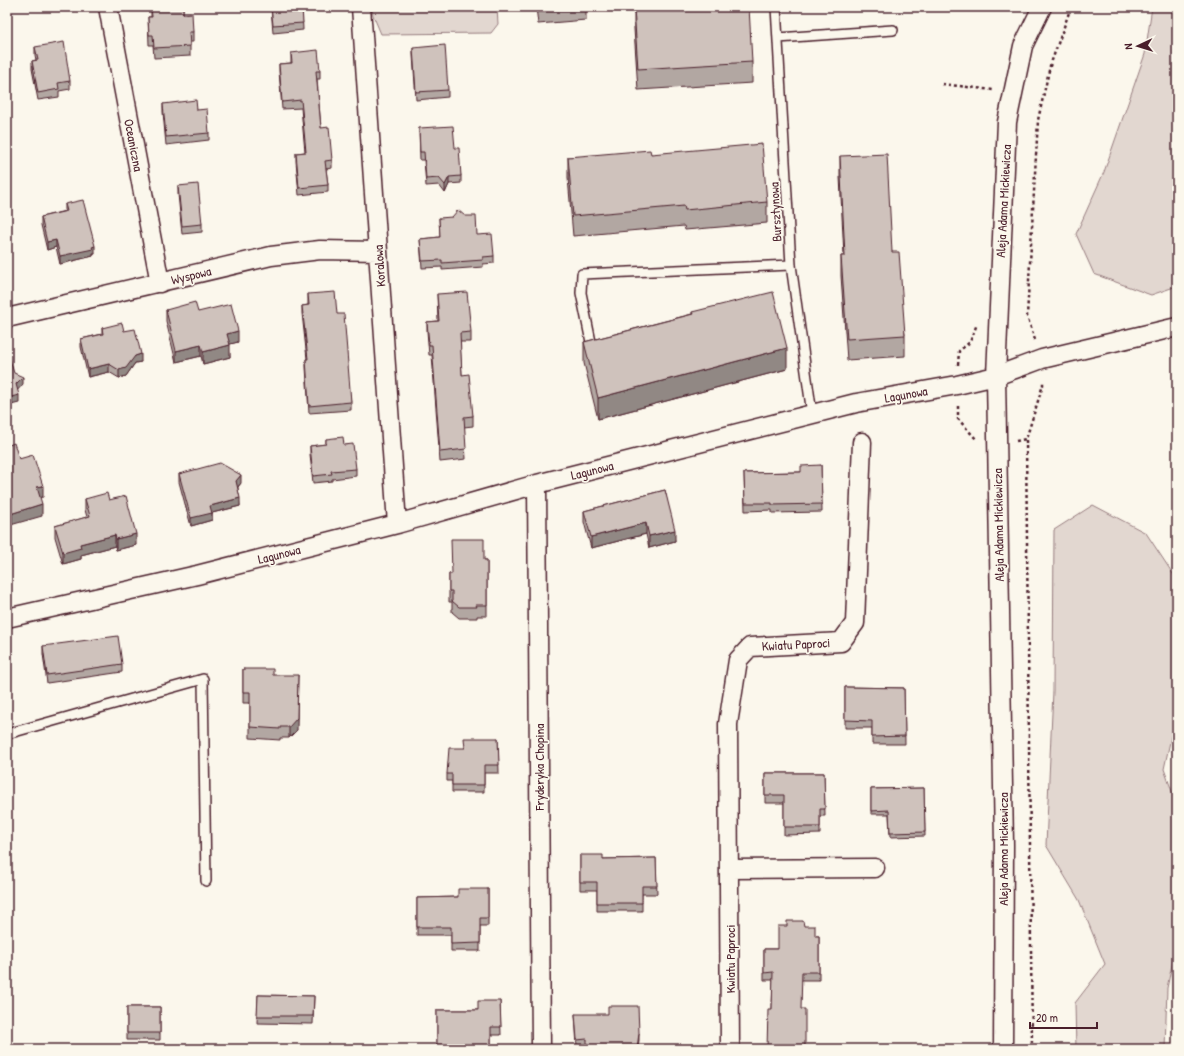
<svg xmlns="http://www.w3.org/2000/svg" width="1184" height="1056" font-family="'Patrick Hand',sans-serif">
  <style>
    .green { fill: #e2d7d0; stroke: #967b7e }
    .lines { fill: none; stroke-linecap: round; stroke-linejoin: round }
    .service-casing { stroke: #4a1f2b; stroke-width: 12 }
    .minor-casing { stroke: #4a1f2b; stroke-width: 21 }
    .path { stroke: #4a1f2b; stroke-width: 2.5; stroke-dasharray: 3 3; stroke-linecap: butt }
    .service { stroke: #fbf7ec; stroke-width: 9 }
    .minor { stroke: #fbf7ec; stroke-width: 18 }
    .wall { fill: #b2a7a2; stroke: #4a1f2b }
    .shaded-wall { fill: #918884; stroke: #4a1f2b }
    .building { fill: #cfc2bc; stroke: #4a1f2b }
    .labels { text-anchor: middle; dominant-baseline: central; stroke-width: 3.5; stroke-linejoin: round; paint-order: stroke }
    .street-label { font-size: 13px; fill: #4a1f2b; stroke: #fbf7ec }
  </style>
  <rect width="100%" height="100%" fill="#fbf7ec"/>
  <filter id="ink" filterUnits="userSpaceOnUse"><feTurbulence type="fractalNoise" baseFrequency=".025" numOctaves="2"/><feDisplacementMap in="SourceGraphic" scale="8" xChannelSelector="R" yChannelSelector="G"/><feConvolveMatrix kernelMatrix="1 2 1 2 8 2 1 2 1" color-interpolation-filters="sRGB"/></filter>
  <g filter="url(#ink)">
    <!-- green -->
    <path class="green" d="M 372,7 L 497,7 L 498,24 L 491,33 L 381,34 L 373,15 Z
      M 1152,7 L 1177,7 L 1177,286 L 1151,295 L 1094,274 L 1076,234 L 1104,172 L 1145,54 Z
      M 1093,505 L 1146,533 L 1177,580 L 1177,710 L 1164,769 L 1177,805 L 1177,926 L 1176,946 L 1167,988 L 1165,1049 L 1076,1049 L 1075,1003 L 1105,964 L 1079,900 L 1046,845 L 1053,691 L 1054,530 Z"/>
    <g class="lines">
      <defs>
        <path id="service" d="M 776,7 L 791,265 L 812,414
          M 778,38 L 893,30
          M 591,342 L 581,293 L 582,274 L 791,265
          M 7,734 L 203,679 L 206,881"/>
        <path id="minor" d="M 108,7 L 160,283
          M 361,7 L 397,524
          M 7,318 L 271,256 L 320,250 L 378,251
          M 537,484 L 541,1049
          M 7,618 L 197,575 L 397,524 L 537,484 L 856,403 L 957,385 L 996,376 L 1042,359 L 1177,327
          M 729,869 L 875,868
          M 730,1049 L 728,724 L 738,660 L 750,647 L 841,642 L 855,623 L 862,442
          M 1003,1049 L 1004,845 L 996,376 L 1007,122 L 1023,46 L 1042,7"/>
      </defs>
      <!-- service casing -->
      <use href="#service" class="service-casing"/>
      <!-- minor casing -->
      <use href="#minor" class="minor-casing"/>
      <!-- path -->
      <path class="path" d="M 942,84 L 993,90
        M 1035,340 L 1027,316 L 1038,120 L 1050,66 L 1071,7
        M 958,365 L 959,351 L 970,342 L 977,324
        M 958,406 L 958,419 L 977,440
        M 1016,441 L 1026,439
        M 1032,1049 L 1026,439 L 1043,385 L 1043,380"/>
      <!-- service -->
      <use href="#service" class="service"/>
      <!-- minor -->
      <use href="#minor" class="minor"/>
    </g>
    <!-- wall -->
    <path class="wall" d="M 151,7 L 183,7 L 183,14 L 193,32 L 193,42 L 190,42 L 190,56 L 154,58 L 153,45 L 149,45 L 148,17 L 151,17 Z
      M 250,7 L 302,7 L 303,30 L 273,33 L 271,7 L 250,9 Z
      M 536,7 L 586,7 L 586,20 L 538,24 Z
      M 634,8 L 752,62 L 752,83 L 638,90 L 634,29 Z
      M 35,47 L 70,81 L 70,89 L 59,91 L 59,97 L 38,100 L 32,69 L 32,61 L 36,60 L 35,55 Z
      M 413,48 L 448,90 L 448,97 L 416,100 L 413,55 Z
      M 291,53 L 320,71 L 320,79 L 317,79 L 321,128 L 332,160 L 332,168 L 326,169 L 328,185 L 328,192 L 299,195 L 296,161 L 296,153 L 305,152 L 301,108 L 282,109 L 279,71 L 279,64 L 291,63 Z
      M 163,104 L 197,110 L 209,133 L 209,140 L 166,145 L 163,112 Z
      M 419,128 L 455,148 L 461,176 L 461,183 L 449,184 L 445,193 L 439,185 L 426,186 L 424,160 L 420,160 Z
      M 651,154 L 767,202 L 767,223 L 685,230 L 684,226 L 573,236 L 568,178 L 568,157 Z
      M 840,156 L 892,252 L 905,335 L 905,356 L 847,360 L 841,276 L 841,256 L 844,256 L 840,177 Z
      M 178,186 L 202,224 L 202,232 L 182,234 L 178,194 Z
      M 65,204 L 95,254 L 93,254 L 93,256 L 60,264 L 56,247 L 47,250 L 41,225 L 41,217 L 65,211 Z
      M 439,218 L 477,235 L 494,256 L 494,263 L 483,264 L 483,267 L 442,270 L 442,267 L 422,268 L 420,239 L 440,237 Z
      M 308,294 L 337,314 L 351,402 L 351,410 L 309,413 L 306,367 L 306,359 L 307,359 L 302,313 L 302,306 L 308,305 Z
      M 437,294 L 471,332 L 471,342 L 460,342 L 462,375 L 473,416 L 473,426 L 464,427 L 466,459 L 440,462 L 432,355 L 429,355 L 427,331 L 427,322 L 438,321 Z
      M 166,310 L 198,312 L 238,342 L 229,344 L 230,357 L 203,364 L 201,356 L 176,362 L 166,321 Z
      M 692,312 L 787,369 L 598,419 L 584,363 L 584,342 L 692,314 Z
      M 102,328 L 124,331 L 141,362 L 135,363 L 126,376 L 119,378 L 109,372 L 88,377 L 81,347 L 81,339 L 102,334 Z
      M 326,439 L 344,445 L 356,469 L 356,476 L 332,479 L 332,481 L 313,483 L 310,454 L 310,446 L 326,444 Z
      M 821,465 L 822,512 L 772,513 L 772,510 L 745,511 L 744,473 L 801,472 Z
      M 179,474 L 241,483 L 238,487 L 240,506 L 212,513 L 212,520 L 191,526 L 179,482 Z
      M 665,490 L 675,541 L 649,548 L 646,534 L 591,548 L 584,522 L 584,511 Z
      M 85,499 L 109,500 L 136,545 L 116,550 L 115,546 L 81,555 L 81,559 L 63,564 L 55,537 L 55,526 L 87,517 L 85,510 Z
      M 484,560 L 487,560 L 487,616 L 477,616 L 477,618 L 459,618 L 452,612 L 452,602 L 449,602 L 449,574 L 452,574 Z
      M 43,646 L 122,664 L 122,672 L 47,683 L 43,654 Z
      M 243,669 L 273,675 L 297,730 L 289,738 L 280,738 L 280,740 L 250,738 L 250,703 L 243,703 Z
      M 845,687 L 904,688 L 905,744 L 872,744 L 872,728 L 845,728 Z
      M 498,738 L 499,773 L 484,773 L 484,792 L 452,792 L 452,781 L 447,781 L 447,774 L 464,748 Z
      M 765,773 L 824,773 L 825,816 L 820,816 L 820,834 L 784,835 L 784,803 L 765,803 Z
      M 924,788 L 925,836 L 890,837 L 889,814 L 871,814 L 871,789 Z
      M 580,855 L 603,859 L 656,858 L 657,894 L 642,894 L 642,911 L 597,911 L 597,890 L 580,890 Z
      M 488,889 L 488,926 L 480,926 L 480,951 L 451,951 L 451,935 L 417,935 L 417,898 L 458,897 Z
      M 804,926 L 815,936 L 819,936 L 819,980 L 802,980 L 772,1009 L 773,980 L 764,980 L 764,949 L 778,949 Z
      M 258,995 L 314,996 L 313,1024 L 257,1023 Z
      M 500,1001 L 501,1035 L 491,1035 L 491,1049 L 437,1049 L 437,1010 L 478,1010 Z
      M 127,1007 L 160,1007 L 160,1040 L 127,1040 Z
      M 575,1014 L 639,1040 L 587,1047 L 577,1047 Z"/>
    <!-- shaded-wall -->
    <path class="shaded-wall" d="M 449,177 L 449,184 L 445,193 L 445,185 Z
      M 56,240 L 56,247 L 47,250 L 47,242 Z
      M 95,246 L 95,254 L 93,254 L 93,256 L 60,264 L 60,256 Z
      M 238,331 L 238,342 L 227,345 L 227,334 Z
      M 201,345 L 201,356 L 176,362 L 176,351 Z
      M 230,345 L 230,357 L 203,364 L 203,352 Z
      M 787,348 L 787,369 L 598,419 L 598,398 Z
      M 141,354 L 141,362 L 135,363 L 126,376 L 119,378 L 119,370 L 135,356 Z
      M 109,364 L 109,372 L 88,377 L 88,369 Z
      M 23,377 L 23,384 L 16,392 L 16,384 Z
      M 19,395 L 19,403 L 7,406 L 7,398 Z
      M 241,475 L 241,483 L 236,489 L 236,481 Z
      M 43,486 L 43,497 L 37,498 L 37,487 Z
      M 240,498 L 240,506 L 212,513 L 212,520 L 191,526 L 191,518 L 210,506 Z
      M 42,504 L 42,516 L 7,526 L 7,515 Z
      M 646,523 L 646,534 L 591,548 L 591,537 Z
      M 675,530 L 675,541 L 649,548 L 649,536 Z
      M 136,534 L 136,545 L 116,550 L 116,539 Z
      M 115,535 L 115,546 L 81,555 L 81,559 L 63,564 L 63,553 L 80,544 Z
      M 298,675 L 297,730 L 289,738 L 289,727 Z
      M 639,1033 L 639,1040 L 638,1049 L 637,1049 Z"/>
    <!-- building -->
    <path class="building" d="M 151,7 L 183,7 L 183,14 L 192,13 L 193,32 L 189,32 L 190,46 L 154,48 L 153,35 L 149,35 L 148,17 L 152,17 Z
      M 271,7 L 302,7 L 303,23 L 273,25 Z
      M 652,7 L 749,7 L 752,62 L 638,69 L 634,8 Z
      M 64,42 L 70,81 L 58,83 L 59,89 L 38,93 L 32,61 L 38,60 L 35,47 Z
      M 445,45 L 448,90 L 416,92 L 413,48 Z
      M 318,50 L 320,71 L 316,71 L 321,128 L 329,127 L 332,160 L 325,161 L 328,185 L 299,188 L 296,153 L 306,152 L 301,100 L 282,102 L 279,64 L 292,63 L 291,53 Z
      M 196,100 L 197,110 L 207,109 L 209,133 L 166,137 L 163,104 Z
      M 453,126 L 455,148 L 459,148 L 461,176 L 449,177 L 445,185 L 439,178 L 426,179 L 424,152 L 420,152 L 419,128 Z
      M 762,144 L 767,202 L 685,210 L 684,206 L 573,216 L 568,157 L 650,150 L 651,154 Z
      M 887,154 L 892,252 L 899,252 L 905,335 L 847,339 L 841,256 L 845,256 L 840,156 Z
      M 198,184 L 202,224 L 182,226 L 178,186 Z
      M 83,200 L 95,246 L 92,247 L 93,249 L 60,256 L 56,240 L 47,242 L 41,217 L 67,211 L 65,204 Z
      M 458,210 L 465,216 L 476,216 L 477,235 L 492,234 L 494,256 L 483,257 L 483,260 L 442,263 L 442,260 L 422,261 L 420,239 L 440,237 L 439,218 L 452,217 Z
      M 335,292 L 337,314 L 344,314 L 351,402 L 309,406 L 306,359 L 308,359 L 302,306 L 309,305 L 308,294 Z
      M 467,292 L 471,332 L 460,333 L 462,375 L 469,374 L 473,416 L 464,417 L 466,449 L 440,452 L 432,345 L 429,345 L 427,322 L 439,321 L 437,294 Z
      M 773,292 L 787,348 L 598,398 L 584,342 L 693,314 L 692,312 Z
      M 195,302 L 198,312 L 231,304 L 238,331 L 227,334 L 230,345 L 203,352 L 201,345 L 176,351 L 166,310 Z
      M 122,323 L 124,331 L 135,329 L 141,354 L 135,356 L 126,368 L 119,370 L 109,364 L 88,369 L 81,339 L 103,334 L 102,328 Z
      M 10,360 L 14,373 L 23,377 L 16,384 L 19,395 L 7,398 L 7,361 Z
      M 343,437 L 344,445 L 353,444 L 356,469 L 331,471 L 332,474 L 313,476 L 310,446 L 326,444 L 326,439 Z
      M 14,443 L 19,459 L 33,455 L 43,486 L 37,487 L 42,504 L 7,515 L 7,446 Z
      M 220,463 L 241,475 L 236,481 L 240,498 L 210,506 L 212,513 L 191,518 L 179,474 Z
      M 821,465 L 822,504 L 772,505 L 772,503 L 745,503 L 744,473 L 801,472 L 801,466 Z
      M 665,490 L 675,530 L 649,536 L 646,523 L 591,537 L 584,511 Z
      M 107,493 L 109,500 L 126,496 L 136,534 L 116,539 L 115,535 L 80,544 L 81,548 L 63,553 L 55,526 L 90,516 L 85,499 Z
      M 451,539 L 484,539 L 484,560 L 487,560 L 487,605 L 476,605 L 477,607 L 459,607 L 452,601 L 452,591 L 449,591 L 449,574 L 452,574 Z
      M 118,636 L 122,664 L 47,675 L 43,646 Z
      M 243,669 L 273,669 L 273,675 L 298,675 L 297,718 L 289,727 L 280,727 L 280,729 L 250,727 L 250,692 L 243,692 Z
      M 845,687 L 904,688 L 905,736 L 872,737 L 872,721 L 845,720 Z
      M 464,738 L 498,738 L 499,765 L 484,765 L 484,785 L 452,785 L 452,774 L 447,774 L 449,748 L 465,748 Z
      M 765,773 L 824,773 L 825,809 L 820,809 L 820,827 L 784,827 L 784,795 L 765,795 Z
      M 924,788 L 925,832 L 890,833 L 889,810 L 871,811 L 871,789 Z
      M 580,855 L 603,855 L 603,859 L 656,858 L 657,886 L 642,886 L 642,903 L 597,903 L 597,882 L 580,882 Z
      M 458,889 L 488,889 L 488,918 L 480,918 L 480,943 L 451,944 L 451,927 L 417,927 L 417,898 L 458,897 Z
      M 787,921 L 803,921 L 804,926 L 815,926 L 815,936 L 819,936 L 819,972 L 802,972 L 801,1009 L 805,1009 L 805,1049 L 767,1049 L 768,1009 L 772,1009 L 773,972 L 764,973 L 764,949 L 778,949 L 778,926 L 787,926 Z
      M 258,995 L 314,996 L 313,1016 L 257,1016 Z
      M 478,1001 L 500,1001 L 501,1027 L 491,1027 L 491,1049 L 450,1049 L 450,1045 L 437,1045 L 437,1010 L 478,1010 Z
      M 608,1006 L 638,1006 L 639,1033 L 637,1049 L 587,1049 L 587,1039 L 577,1040 L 575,1014 L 608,1014 Z
      M 127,1007 L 160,1007 L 160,1033 L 127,1033 Z"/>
  </g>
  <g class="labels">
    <!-- street labels -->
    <g class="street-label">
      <text transform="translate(134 145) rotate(79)">Oceaniczna</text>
      <text transform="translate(1003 201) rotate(-87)">Aleja Adama Mickiewicza</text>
      <text transform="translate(775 212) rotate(-93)">Bursztynowa</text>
      <text transform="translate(379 266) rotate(-94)">Koralowa</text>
      <text transform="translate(191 275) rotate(-14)">Wyspowa</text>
      <text transform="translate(906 394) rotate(-10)">Lagunowa</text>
      <text transform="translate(592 470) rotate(-14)">Lagunowa</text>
      <text transform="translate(998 525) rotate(-91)">Aleja Adama Mickiewicza</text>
      <text transform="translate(279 554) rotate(-14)">Lagunowa</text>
      <text transform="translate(796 644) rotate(-3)">Kwiatu Paproci</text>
      <text transform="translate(539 767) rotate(-90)">Fryderyka Chopina</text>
      <text transform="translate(1003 849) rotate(-90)">Aleja Adama Mickiewicza</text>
      <text transform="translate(730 959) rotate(-90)">Kwiatu Paproci</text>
    </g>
  </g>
  <!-- margin -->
  <rect width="1184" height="1056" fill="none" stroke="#fbf7ec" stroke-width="24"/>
  <rect x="12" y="12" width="1160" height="1032" fill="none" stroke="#4a1f2b" stroke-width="1.5" filter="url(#ink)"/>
  <!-- north arrow -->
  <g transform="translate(1138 46) rotate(266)" stroke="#fbf7ec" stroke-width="3" paint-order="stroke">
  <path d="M0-3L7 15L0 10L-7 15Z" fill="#4a1f2b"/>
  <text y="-6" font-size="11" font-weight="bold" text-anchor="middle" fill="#4a1f2b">N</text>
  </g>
  <!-- scale -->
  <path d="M1030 1022v6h67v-6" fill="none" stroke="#4a1f2b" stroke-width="2"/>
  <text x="1036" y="1022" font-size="12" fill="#4a1f2b" stroke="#fbf7ec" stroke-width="3" paint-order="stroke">20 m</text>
</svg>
